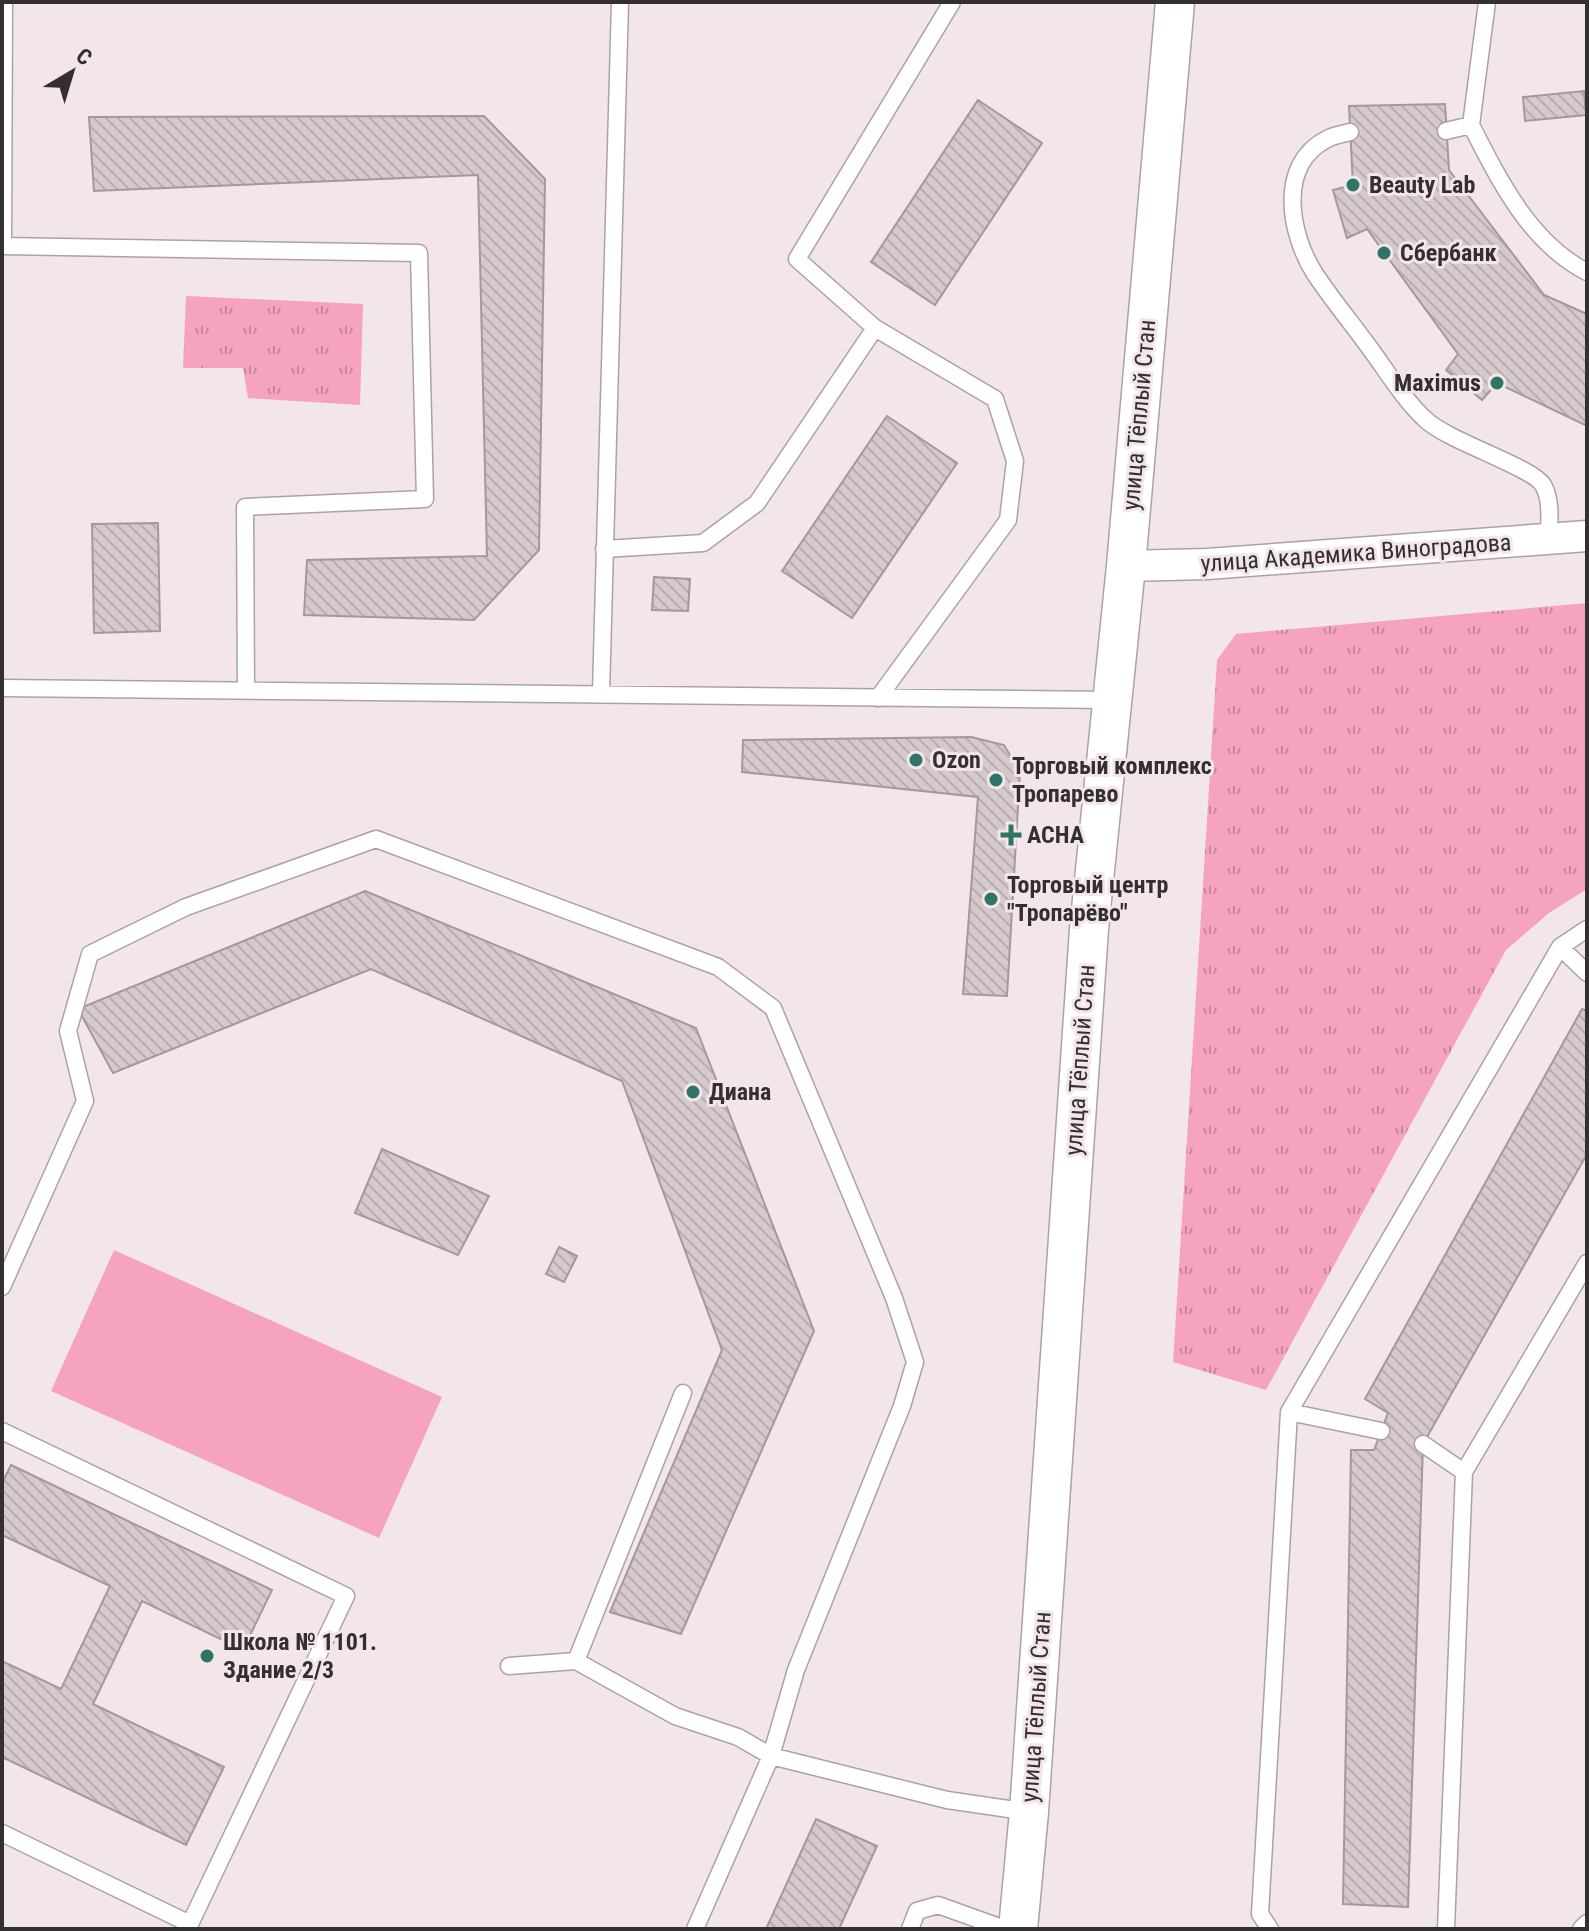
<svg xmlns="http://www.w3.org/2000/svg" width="1589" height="1931" font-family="'Roboto Condensed',sans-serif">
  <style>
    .park { fill: url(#park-tufts) }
    .garden { fill: #f6a4be }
    .building { fill: url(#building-back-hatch); stroke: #a5989b; stroke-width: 2 }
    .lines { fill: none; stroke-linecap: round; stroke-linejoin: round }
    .service-casing { stroke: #ada1a4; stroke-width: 19 }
    .minor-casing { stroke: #ada1a4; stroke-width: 33 }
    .tertiary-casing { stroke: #ada1a4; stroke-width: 41 }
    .service { stroke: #fff; stroke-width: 16 }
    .minor { stroke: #fff; stroke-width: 30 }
    .tertiary { stroke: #fff; stroke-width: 38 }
    .poi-dot { fill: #307468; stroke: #f3e6ea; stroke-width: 3 }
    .labels { text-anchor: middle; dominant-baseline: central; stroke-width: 6; stroke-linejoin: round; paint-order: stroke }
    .poi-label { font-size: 24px; font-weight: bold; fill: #342f30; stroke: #f3e6ea; text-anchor: start }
    .street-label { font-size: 24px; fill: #342f30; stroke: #f3e6ea }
  </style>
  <defs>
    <pattern id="park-tufts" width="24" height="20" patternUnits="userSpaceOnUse" patternTransform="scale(2)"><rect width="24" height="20" fill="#f6a4be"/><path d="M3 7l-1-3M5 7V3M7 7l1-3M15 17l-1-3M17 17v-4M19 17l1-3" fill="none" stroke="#c8869b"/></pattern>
    <pattern id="building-back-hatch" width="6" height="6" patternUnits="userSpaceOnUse" patternTransform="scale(2)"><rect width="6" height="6" fill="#d6c9cc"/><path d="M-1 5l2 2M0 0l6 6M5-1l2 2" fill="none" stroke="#b8adb0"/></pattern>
  </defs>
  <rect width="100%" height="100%" fill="#f3e6ea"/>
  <!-- park -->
  <path class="park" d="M 186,296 L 363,304 L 360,405 L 248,398 L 243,368 L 183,368 Z
    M 1587,603 L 1587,889 L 1549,913 L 1506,950 L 1266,1390 L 1173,1362 L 1217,660 L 1236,634 Z"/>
  <!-- garden -->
  <path class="garden" d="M 114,1250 L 442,1397 L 379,1538 L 51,1391 Z"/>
  <!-- building -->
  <path class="building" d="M 1584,91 L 1586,115 L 1525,121 L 1523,97 Z
    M 978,100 L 1042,143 L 935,305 L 871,262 Z
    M 1445,104 L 1449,170 L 1544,295 L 1587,314 L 1587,426 L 1497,383 L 1482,400 L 1446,370 L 1458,354 L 1367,229 L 1347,238 L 1333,190 L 1353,185 L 1349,106 Z
    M 484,116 L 545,179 L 539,550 L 474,620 L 304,615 L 307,560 L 487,556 L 478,175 L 94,191 L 89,117 Z
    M 887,416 L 957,463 L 852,618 L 782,571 Z
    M 158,523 L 160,631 L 94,633 L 92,524 Z
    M 654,577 L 690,579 L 688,611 L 652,610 Z
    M 971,737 L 1004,745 L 1020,772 L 1007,996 L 963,994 L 978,797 L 742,772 L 743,740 Z
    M 365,891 L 696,1028 L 814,1331 L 681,1634 L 610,1612 L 722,1350 L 622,1081 L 371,969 L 113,1073 L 78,1009 Z
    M 1582,1009 L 1587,1011 L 1587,1154 L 1423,1444 L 1408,1907 L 1343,1904 L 1351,1450 L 1374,1450 L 1388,1413 L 1365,1399 Z
    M 382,1149 L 489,1196 L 458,1255 L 355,1213 Z
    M 559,1247 L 577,1256 L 564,1282 L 546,1274 Z
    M 11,1465 L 272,1590 L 243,1650 L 142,1601 L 93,1704 L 224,1767 L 186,1845 L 2,1757 L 2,1661 L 61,1689 L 110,1586 L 2,1535 L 2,1483 Z
    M 816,1819 L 877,1846 L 839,1929 L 766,1929 Z"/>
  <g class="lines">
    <defs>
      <path id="service" d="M 4,2 L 3,246 L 419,253 L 425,499 L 245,507 L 246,690
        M 1471,125 L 1487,2
        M 1446,131 L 1471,125 C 1499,180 1530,243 1587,272
        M 1350,132 C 1343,134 1334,135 1327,139 C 1276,165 1290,235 1315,274 C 1331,298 1349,320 1366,343 C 1385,368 1403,399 1426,420 C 1450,442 1532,467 1543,485 C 1552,500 1549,522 1549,539
        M 875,328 L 995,399 L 1015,461 L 1008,520 L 878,698
        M 604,549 L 703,543 L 757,503 L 875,328 L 797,259 L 952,2
        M 2,688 L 1112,700
        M 601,693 L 620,2
        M 1560,947 L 1587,973
        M 2,1287 L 85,1101 L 68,1031 L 90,954 L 186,907 L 376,839 L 718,967 L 773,1008 L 894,1298 L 915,1362 L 902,1406 L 796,1670 L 771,1756 L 695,1929
        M 1289,1412 L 1381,1431
        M 2,1431 L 346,1596 L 190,1924 L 2,1833
        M 1423,1444 L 1464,1472
        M 576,1661 L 683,1393
        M 509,1666 L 576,1661 L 675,1716 L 738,1737 L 771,1756 L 947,1800 L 1029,1812
        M 910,1929 L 917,1911 L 938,1905 L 1005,1929
        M 1270,1929 L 1260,1914 L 1289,1412 L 1560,947 L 1587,929
        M 1446,1929 L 1464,1472 L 1587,1263
        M 1581,1929 L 1587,1923"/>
      <path id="minor" d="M 1126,566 L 1207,564 L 1587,536"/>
      <path id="tertiary" d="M 1018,1929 L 1029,1812 L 1089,929 L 1126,566 L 1175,2"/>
    </defs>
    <!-- service casing -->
    <use href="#service" class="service-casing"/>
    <!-- minor casing -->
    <use href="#minor" class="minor-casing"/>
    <!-- tertiary casing -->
    <use href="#tertiary" class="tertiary-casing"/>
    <!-- service -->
    <use href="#service" class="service"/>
    <!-- minor -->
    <use href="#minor" class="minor"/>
    <!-- tertiary -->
    <use href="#tertiary" class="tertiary"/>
  </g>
  <!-- markers -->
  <g class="poi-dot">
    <circle cx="1353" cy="185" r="8"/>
    <circle cx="1384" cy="253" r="8"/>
    <circle cx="1497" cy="383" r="8"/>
    <circle cx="916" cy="760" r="8"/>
    <circle cx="996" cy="780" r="8"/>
    <path d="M1007 823h8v8h8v8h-8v8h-8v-8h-8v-8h8z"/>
    <circle cx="991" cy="899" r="8"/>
    <circle cx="693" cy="1092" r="8"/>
    <circle cx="207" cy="1656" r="8"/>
  </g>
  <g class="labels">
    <!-- poi labels -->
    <g class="poi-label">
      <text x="1369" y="185">Beauty Lab</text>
      <text x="1400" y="253">Сбербанк</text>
      <text x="1481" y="383" text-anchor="end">Maximus</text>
      <text x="932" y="760">Ozon</text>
      <text x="1012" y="766">Торговый комплекс<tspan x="1012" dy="28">Тропарево</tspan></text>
      <text x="1027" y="835">АСНА</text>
      <text x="1007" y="885">Торговый центр<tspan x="1007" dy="28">"Тропарёво"</tspan></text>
      <text x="709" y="1092">Диана</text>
      <text x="223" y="1642">Школа № 1101.<tspan x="223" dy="28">Здание 2/3</tspan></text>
    </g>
    <!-- street labels -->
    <g class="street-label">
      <text transform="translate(1139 415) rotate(-85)">улица Тёплый Стан</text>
      <text transform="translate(1356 553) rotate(-4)">улица Академика Виноградова</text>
      <text transform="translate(1080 1060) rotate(-86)">улица Тёплый Стан</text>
      <text transform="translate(1036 1707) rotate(-86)">улица Тёплый Стан</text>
    </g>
  </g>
  <!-- border -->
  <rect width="1589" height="1931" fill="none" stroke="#342f30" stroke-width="8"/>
  <!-- north arrow -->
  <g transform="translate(72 72) rotate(38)" stroke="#f3e6ea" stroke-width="6" paint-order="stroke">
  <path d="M0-6L14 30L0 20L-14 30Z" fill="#342f30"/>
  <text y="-12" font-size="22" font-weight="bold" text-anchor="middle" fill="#342f30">С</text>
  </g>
</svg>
